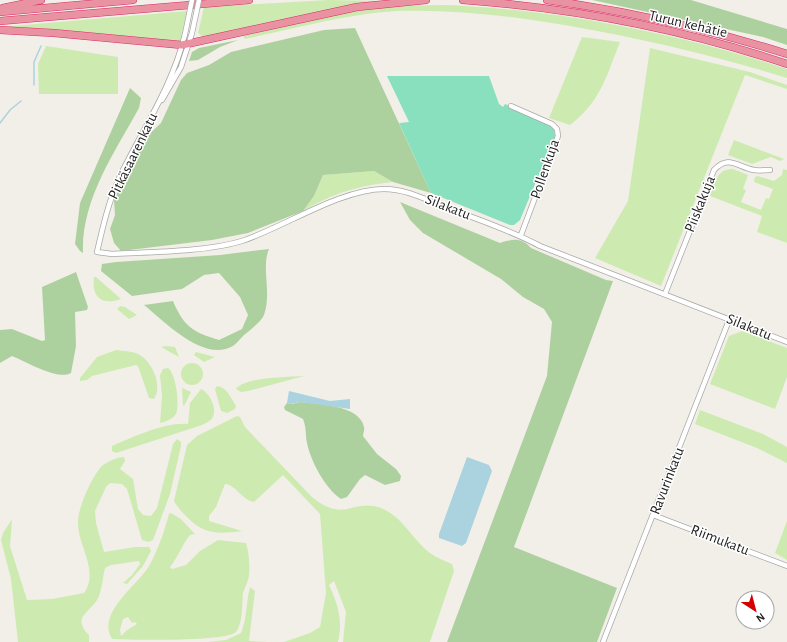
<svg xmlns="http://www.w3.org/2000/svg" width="787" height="642" font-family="'Alegreya Sans',sans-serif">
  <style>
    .grass { fill: #cdebb0; fill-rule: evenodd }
    .forest { fill: #add19e }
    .pitch { fill: #88e0be }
    .water { fill: #aad3df }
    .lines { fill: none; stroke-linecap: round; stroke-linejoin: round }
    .stream { stroke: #aad3df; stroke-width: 1.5 }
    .minor-casing { stroke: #a9a9a9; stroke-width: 6 }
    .highway-casing { stroke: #dc2a67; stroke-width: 8 }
    .minor { stroke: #fff; stroke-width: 4.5 }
    .highway { stroke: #e892a2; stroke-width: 7 }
    .minor-bridge-casing { stroke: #a9a9a9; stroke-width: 6; stroke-linecap: butt }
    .minor-bridge { stroke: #fff; stroke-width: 4.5 }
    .labels { text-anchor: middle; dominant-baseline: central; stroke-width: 3; stroke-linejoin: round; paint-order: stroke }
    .street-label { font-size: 15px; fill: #222; stroke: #fff }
  </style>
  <rect width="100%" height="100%" fill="#f2efe9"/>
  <!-- grass -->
  <path class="grass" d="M 328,0 L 386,1 L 203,37 L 198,33 L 204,7 Z
    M 390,6 C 416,6 441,4 466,6 C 572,12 687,36 787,69 L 787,78 C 716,56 644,39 570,26 C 513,16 454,9 396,11 C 349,14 291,29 245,39 L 243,36 L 348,12 Z
    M 187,11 L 180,42 L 53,29 L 0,27 Z
    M 582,37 L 620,42 C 606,77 601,101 570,125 L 549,118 Z
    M 46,46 L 118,57 L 118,94 L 39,94 L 38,64 Z
    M 650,48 L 750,72 L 787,85 L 787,89 L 745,75 L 661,286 L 595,258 L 628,201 Z
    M 734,140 L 784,159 L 780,161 L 771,157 L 752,164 L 728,155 Z
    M 733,169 L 748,175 L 743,189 L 746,190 L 741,202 L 761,210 L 766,198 L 769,199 L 773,189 L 754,182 L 755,177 L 758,176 L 774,181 L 782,175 L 783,169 L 787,170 L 787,243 L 757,232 L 762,216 L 710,196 C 714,184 717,168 733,169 Z
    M 374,171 L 393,182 C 357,186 334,193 303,211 L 314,196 L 323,175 Z
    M 94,277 L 96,277 L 121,299 C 102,306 91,297 94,277 Z
    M 120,306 L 125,307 L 137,315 L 129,319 L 117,309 Z
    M 742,331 L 787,348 L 787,377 L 775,409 L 710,384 L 729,336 Z
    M 166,346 L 175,347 L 179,357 L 161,347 Z
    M 116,350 C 123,351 132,351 138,354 C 152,361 163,385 154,399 L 149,398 L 138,366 L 136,365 L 92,376 L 87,380 L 80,381 L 80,378 L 97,357 Z
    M 196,352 L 215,357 L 204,362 L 194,355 Z
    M181 374a11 11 0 1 1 22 0a11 11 0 1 1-22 0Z
    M 168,368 C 176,373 180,405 176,414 C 173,419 165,422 160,423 L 162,396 L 160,375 L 163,369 Z
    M 304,376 L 248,391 L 241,392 L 236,389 C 244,377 289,377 304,376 Z
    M 217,386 C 227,387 231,398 236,406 L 235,409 L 227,413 L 221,411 L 215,389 Z
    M 182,388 L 191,392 L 184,406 L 183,405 Z
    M 201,389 C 209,392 217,407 213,417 C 211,421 206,423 202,425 L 116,453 L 112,451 L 112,446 C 133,437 165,422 188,424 L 190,403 Z
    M 700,410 L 763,434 L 787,447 L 787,463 L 757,448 L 695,424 Z
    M 237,416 L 240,417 L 245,427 L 312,497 C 346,524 351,498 381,508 C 402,516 413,540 430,553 C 437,558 445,561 452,564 L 454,571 L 430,642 L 343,642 L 346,612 L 334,581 L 329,585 C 338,604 343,621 338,642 L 284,642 L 310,633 L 320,627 L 326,593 L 320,514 L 283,475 L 254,502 C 242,500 236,485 225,484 L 216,507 L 209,516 L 209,521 L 242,531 C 219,534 205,535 188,518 C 183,513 177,507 174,501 L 187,445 L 197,436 Z
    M 177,439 L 181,442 L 181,446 L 170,494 L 153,540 L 148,542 L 142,540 L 127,489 L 122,484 L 110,483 L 106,487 L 95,511 L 96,523 L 104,552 L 135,547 L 149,547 L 151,551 L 143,566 L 127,584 L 123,583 L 132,575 L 140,564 L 139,561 L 111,565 L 105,568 C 103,577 102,588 99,596 C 93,612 70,616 89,635 L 89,642 L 18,642 L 11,579 L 1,540 L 3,533 L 12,519 L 10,546 L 27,600 L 52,599 L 84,593 C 100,571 77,545 78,522 C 78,508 92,476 102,466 C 106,462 118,457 124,457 L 125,461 L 120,469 L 133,479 L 138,509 L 143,515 L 151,516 L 157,508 L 173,444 Z
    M 171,513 L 181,519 L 195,534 L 190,535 C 182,545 178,557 170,567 L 172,569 L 186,565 L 200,551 L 218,540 L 246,543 C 249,552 250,566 249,576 C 248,582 245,587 243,593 C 242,604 243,624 236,632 C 225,642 131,640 112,639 C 96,613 137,586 149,566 C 158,550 164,532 169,514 ZM 128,617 L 132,623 L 135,622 L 137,624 L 127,630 L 121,636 L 120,630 L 123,619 Z
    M 787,521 L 787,560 L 775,553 Z
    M 250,587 L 255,591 L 249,641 L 268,642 L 207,642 L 226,640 L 241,633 C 247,619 246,602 250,587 Z"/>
  <!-- forest -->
  <path class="forest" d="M 592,0 L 691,0 L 787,29 L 787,45 L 763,37 Z
    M 355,28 L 431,193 L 393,182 L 374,171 L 323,175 L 314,196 L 303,211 L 248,233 L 212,240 L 121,251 L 114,243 L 110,229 L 115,215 L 114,201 L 117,192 L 143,140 L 161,123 L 181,80 L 187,73 L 209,65 L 231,52 L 324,30 Z
    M 238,40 L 220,47 L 198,60 L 189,61 L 192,52 L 199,48 Z
    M 130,88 L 141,98 L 139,108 C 115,152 81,200 83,253 L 80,251 L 75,244 L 80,203 Z
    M 400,202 L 500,243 C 513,239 521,237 531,248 L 606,280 L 613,281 L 514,547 L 617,588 L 597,642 L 447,642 L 547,376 L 552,322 L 544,309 L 523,297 L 501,279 L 423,233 L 410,220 Z
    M 269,249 C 261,267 272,293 264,315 C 261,322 250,330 244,335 C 241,338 237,343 233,346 C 204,363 165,322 144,305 L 173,301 C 184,327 193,332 219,340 L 242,329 L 248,315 L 240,297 L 219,273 L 204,275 L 182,289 L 132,296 L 101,271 L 102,264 L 116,262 L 220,255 Z
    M 76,272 L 88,307 L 87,310 L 75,312 L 76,346 L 71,373 C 58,381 25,361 12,356 L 0,363 L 0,330 L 12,329 L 42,341 L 45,340 L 42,287 Z
    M 300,402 C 317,404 360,405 364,427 C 365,429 363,434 363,436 L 377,454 L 396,469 L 401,476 L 400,481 L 385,485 L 365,475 L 360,479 L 347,497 L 341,499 C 325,488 311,462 307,443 C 305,433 307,430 303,419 L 285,410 L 284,407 L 287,403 L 292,404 Z"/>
  <!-- pitch -->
  <path class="pitch" d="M 387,76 L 489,76 L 499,104 L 503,107 L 505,104 L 550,125 L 554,129 L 555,136 L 520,220 L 514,225 L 510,225 L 431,193 L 399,123 L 409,122 Z"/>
  <!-- water -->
  <path class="water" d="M 289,391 L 330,401 L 350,399 L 350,409 L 300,402 L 291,404 L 287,403 Z
    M 467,457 L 489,465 L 492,471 L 466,543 L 462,546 L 439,538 L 439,534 Z"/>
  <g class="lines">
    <!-- stream -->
    <path class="stream" d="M 34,85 L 34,62 L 41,46
      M 0,123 L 10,110 L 21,101"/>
    <defs>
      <path id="minor" d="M 185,34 C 173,85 143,129 120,176 C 109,200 103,226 97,252 L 112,254 C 150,252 206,252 242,241 C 284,227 341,189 384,189 C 407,189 426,200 448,208 C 479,220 510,230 540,246 L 787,342
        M 162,100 L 181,67 L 192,33
        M 511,106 L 552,124 L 557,129 L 558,136 L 521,235
        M 665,294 L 714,170 C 729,154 737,167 754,170 C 759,171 765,170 770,170
        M 653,515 L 787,566
        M 603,642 L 729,320"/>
      <path id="highway" d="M 463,0 C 572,8 683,29 787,64
        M 547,0 C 628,11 709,29 787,54
        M 3,8 L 41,0
        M 0,12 L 133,0
        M 0,21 L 249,0
        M 0,30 L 54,33 L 182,45 L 357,7 L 426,0"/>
    </defs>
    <!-- minor casing -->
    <use href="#minor" class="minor-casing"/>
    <!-- highway casing -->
    <use href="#highway" class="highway-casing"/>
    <!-- minor -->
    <use href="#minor" class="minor"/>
    <!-- highway -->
    <use href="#highway" class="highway"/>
    <defs>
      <path id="minor-bridge" d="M 192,33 L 199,0
        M 185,34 L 192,0"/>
    </defs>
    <!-- minor-bridge casing -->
    <use href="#minor-bridge" class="minor-bridge-casing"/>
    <!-- minor-bridge -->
    <use href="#minor-bridge" class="minor-bridge"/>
  </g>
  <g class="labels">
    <!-- street labels -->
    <g class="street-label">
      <text transform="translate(688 24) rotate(13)">Turun kehätie</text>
      <text transform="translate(133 156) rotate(-64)">Pitkäsaarenkatu</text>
      <text transform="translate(545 169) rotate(-71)">Pollenkuja</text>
      <text transform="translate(700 204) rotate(-68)">Piiskakuja</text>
      <text transform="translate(448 207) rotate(21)">Silakatu</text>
      <text transform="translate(749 327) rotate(22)">Silakatu</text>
      <text transform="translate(667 481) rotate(-69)">Ravurinkatu</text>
      <text transform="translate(720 540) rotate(21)">Riimukatu</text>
    </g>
  </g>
  <!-- north arrow -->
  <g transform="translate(755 610) rotate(144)"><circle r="19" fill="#ffffff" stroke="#a7a7a7"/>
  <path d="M0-3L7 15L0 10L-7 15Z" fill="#d40000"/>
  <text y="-6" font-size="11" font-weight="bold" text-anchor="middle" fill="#222222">N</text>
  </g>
</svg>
